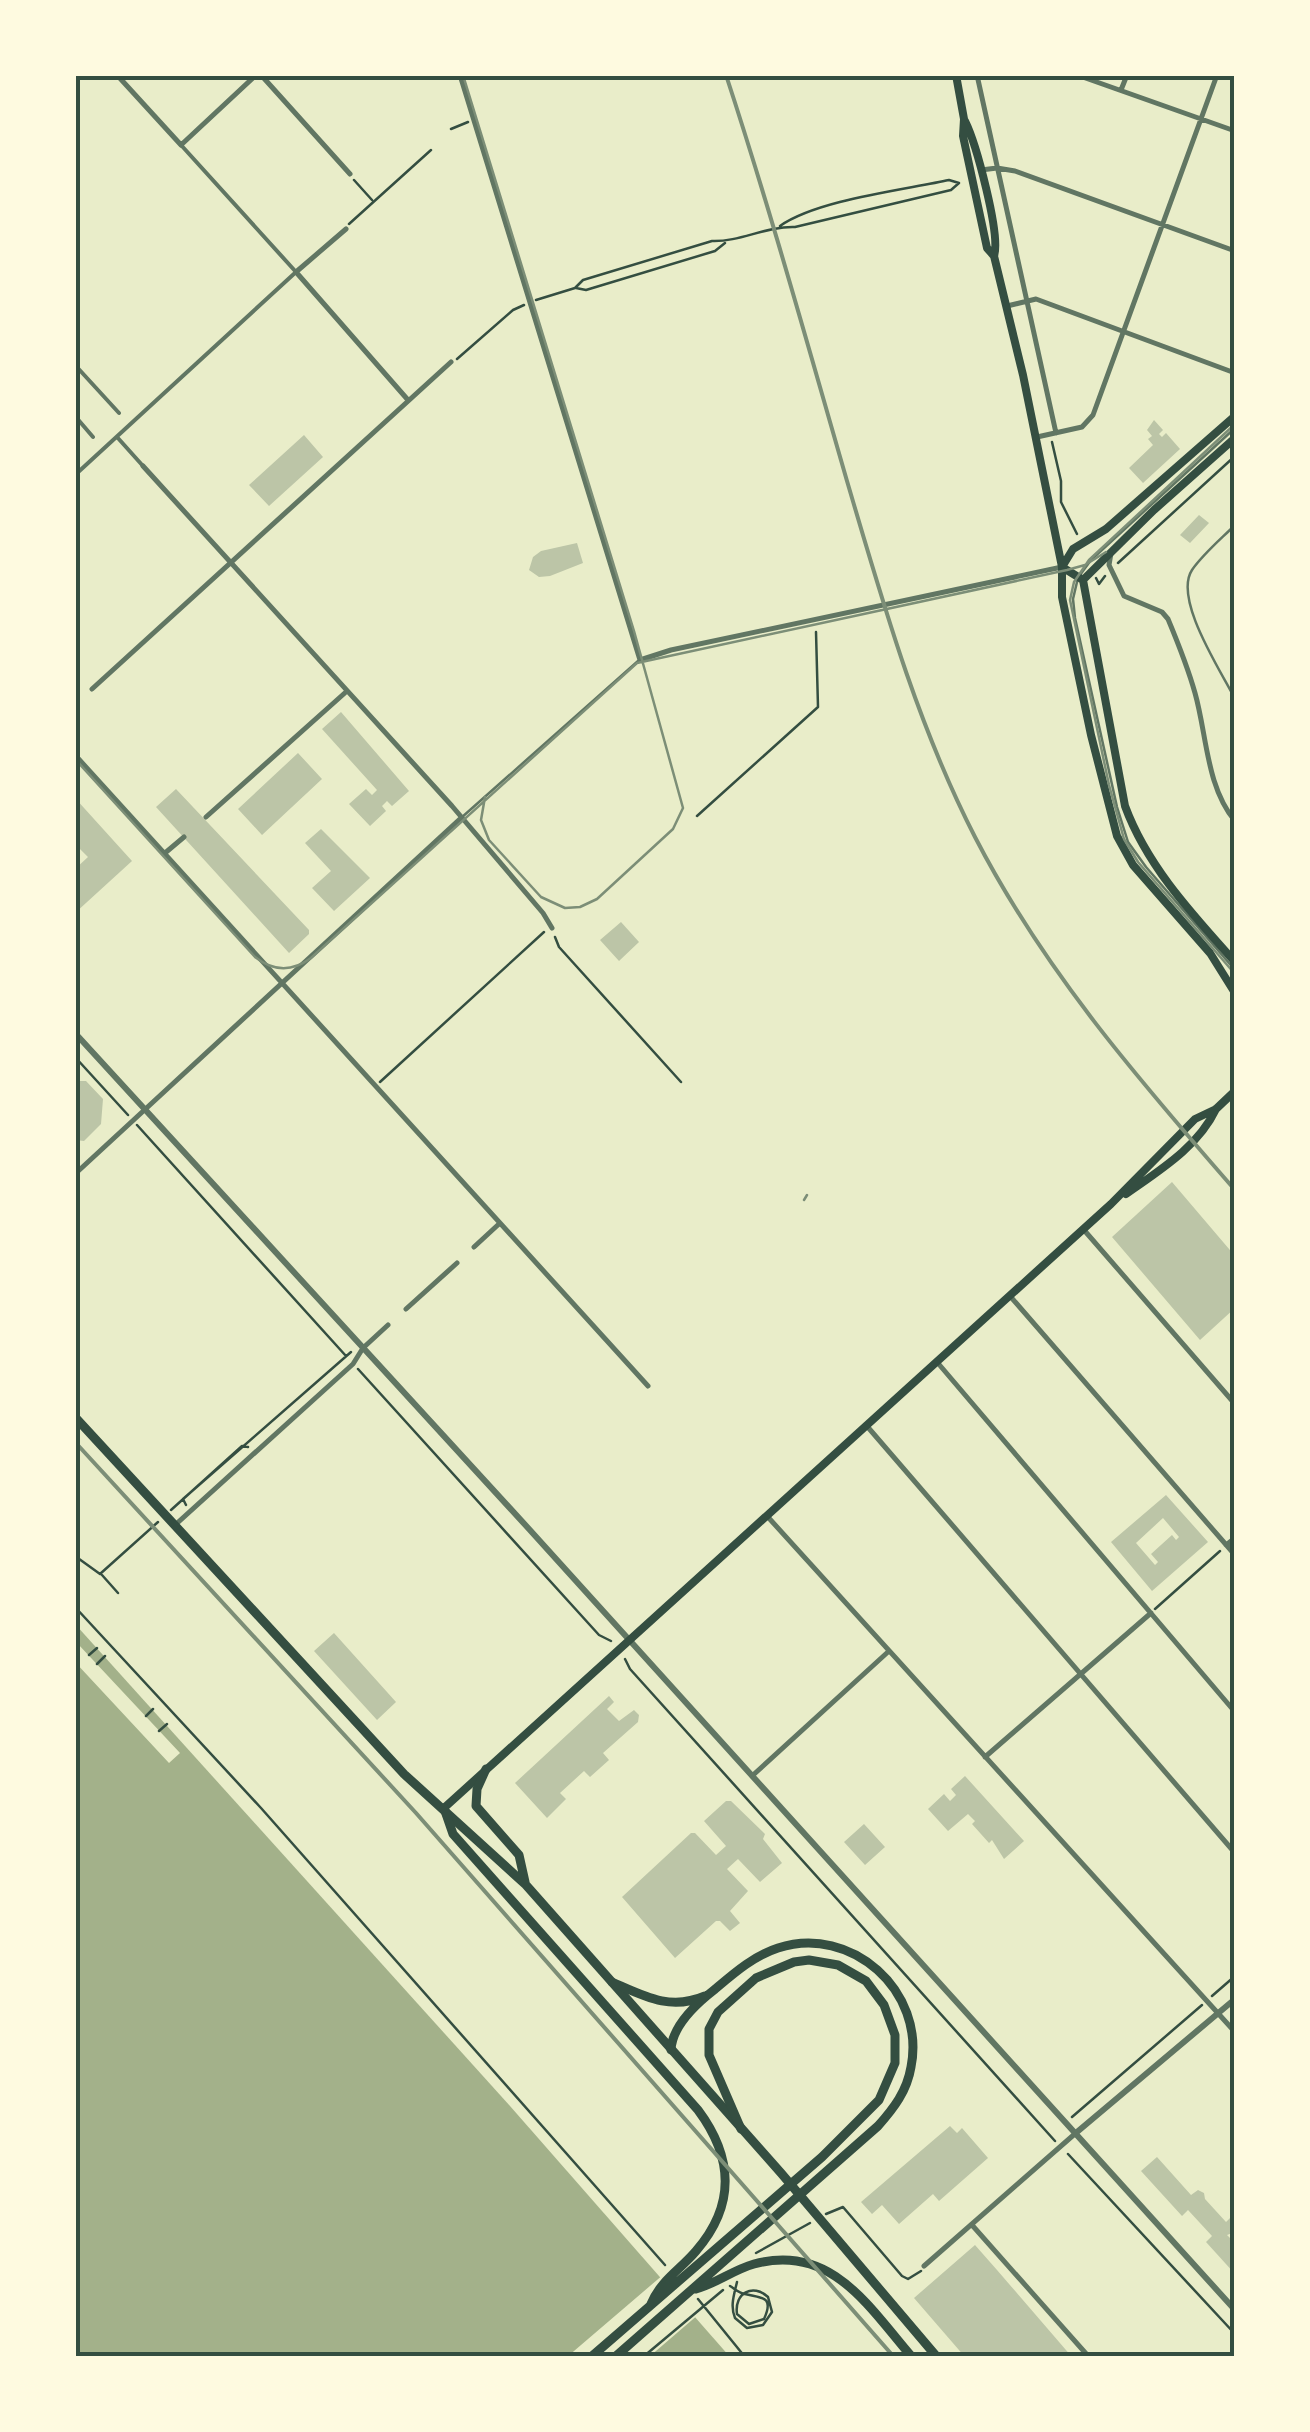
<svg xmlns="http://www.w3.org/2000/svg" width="1310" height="2432" font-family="'Roboto Condensed',sans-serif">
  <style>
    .water { fill: #a3b18a }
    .pier { fill: #e9edc9 }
    .building { fill: #bcc5a7; fill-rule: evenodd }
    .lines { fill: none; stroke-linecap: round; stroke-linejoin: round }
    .path { stroke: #344e41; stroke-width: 2.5 }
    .service { stroke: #617663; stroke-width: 2.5 }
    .pedestrian { stroke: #617663; stroke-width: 4 }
    .minor { stroke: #617663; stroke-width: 5 }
    .tertiary { stroke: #617663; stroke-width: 6 }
    .secondary { stroke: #344e41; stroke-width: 8 }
    .primary { stroke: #344e41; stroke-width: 9 }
    .trunk { stroke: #344e41; stroke-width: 9 }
    .tram { stroke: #7c8e77; stroke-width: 2.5 }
    .rail { stroke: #7c8e77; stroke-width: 4 }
    .neatline { fill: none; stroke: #344e41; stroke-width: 4 }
  </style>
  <rect width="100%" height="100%" fill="#e9edc9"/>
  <!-- water -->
  <path class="water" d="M 75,1624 L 510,2106 L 730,2357 L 75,2357 Z"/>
  <!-- pier -->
  <path class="pier" d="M 78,1644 L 180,1753 L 169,1763 L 75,1662 Z
    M 664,2274 L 699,2314 L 649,2357 L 567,2357 Z"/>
  <!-- building -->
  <path class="building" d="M 1154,420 L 1163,430 L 1159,434 L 1162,437 L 1166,433 L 1180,449 L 1143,483 L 1129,468 L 1153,445 L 1148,439 L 1152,436 L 1147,430 Z
    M 304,435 L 323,457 L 269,506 L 249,485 Z
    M 1199,515 L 1209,523 L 1190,543 L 1180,535 Z
    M 577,543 L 583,563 L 550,576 L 539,577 L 529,570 L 533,557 L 541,551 Z
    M 341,712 L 409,791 L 392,806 L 387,801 L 382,806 L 386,811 L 370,826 L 349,804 L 366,789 L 372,795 L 377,790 L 322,729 Z
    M 298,753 L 322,779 L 262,835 L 238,809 Z
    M 176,789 L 309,930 L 309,934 L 289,953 L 156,807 Z
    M 75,798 L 132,861 L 75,913 L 75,869 L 88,857 L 75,844 Z
    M 321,829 L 370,878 L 334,911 L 312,888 L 331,871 L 305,843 Z
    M 621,922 L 639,942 L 619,961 L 600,940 Z
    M 75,1081 L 86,1081 L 103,1099 L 101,1124 L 84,1141 L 75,1140 Z
    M 1172,1182 L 1235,1256 L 1235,1308 L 1200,1340 L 1112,1237 Z
    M 1166,1495 L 1208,1542 L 1152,1591 L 1111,1542 ZM 1163,1518 L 1179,1537 L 1176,1540 L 1172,1535 L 1151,1554 L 1158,1562 L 1155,1565 L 1136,1543 Z
    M 334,1633 L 396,1702 L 377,1720 L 314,1651 Z
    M 609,1696 L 614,1702 L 607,1709 L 619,1721 L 634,1710 L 639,1715 L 638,1722 L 603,1753 L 609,1760 L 590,1777 L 584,1771 L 560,1793 L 566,1799 L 547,1818 L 515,1783 Z
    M 965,1776 L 1024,1841 L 1004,1859 L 992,1840 L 989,1843 L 972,1824 L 975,1821 L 968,1814 L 948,1831 L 928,1809 L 944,1794 L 950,1801 L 956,1795 L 951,1789 Z
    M 726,1801 L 731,1801 L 765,1834 L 763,1839 L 782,1863 L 760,1882 L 738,1859 L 727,1869 L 748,1891 L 730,1911 L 740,1923 L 730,1931 L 720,1921 L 716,1921 L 675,1958 L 622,1897 L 691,1833 L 695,1833 L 716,1855 L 726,1846 L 704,1821 Z
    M 864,1824 L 885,1847 L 865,1865 L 844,1842 Z
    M 950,2126 L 957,2133 L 962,2128 L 988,2158 L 939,2201 L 933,2194 L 899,2224 L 882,2205 L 872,2214 L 861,2202 Z
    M 1157,2157 L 1191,2195 L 1198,2190 L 1204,2193 L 1205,2199 L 1226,2222 L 1235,2213 L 1235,2232 L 1227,2235 L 1235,2243 L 1235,2274 L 1206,2242 L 1212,2236 L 1188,2210 L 1182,2216 L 1141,2171 Z
    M 975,2245 L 997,2270 L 1072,2357 L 965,2357 L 914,2298 Z"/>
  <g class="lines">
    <!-- path -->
    <path class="path" d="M 451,129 L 468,122
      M 354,180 L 372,200
      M 349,224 L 431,150
      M 780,226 C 817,200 903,190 949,180 L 959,183
      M 576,288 L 586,290 L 715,251 L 725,243
      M 536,300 L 575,288 L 583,280 L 712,241 C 740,242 766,226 795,227 L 951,190 L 959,183
      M 457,359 L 513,310 L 524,305
      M 1052,442 L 1061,481 L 1061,502 L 1077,534
      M 1118,563 L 1235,456
      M 1096,578 L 1099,584 L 1105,576
      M 697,816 L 818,707 L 816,632
      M 555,937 L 559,947 L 681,1082
      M 75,1057 L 128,1115
      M 380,1082 L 544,932
      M 137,1125 L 346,1356
      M 358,1369 L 599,1635 L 611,1641
      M 186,1505 L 183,1499 L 351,1352
      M 171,1510 L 242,1446 L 248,1447
      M 75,1556 L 100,1574 L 158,1522
      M 102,1575 L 118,1593
      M 75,1607 L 261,1808 L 665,2265
      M 1155,1609 L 1220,1551
      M 89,1655 L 97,1648
      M 625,1659 L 630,1669 L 1055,2141
      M 97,1664 L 105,1656
      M 146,1716 L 153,1709
      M 159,1731 L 167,1724
      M 1212,1996 L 1235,1976
      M 1072,2117 L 1202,2005
      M 1068,2154 L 1235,2334
      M 826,2214 L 843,2207 L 902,2276 L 908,2279 L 921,2271
      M 756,2253 L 810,2223
      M 730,2286 C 735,2289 739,2293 745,2294 C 760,2298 775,2295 764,2319 L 749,2324 L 737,2314 C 734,2293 753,2283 768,2297 L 772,2312 L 763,2325 L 747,2328 L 735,2318 C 730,2306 734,2295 737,2282
      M 698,2299 L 745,2357
      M 643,2357 L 723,2290"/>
    <!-- service -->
    <path class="service" d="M 1235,525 C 1221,539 1203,554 1192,570 C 1173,599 1221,671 1235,699
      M 1080,575 L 1091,560 L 1235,428
      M 1077,582 L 1073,599 L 1075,618 L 1117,807 L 1128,842 L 1146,867 L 1235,970
      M 461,818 L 638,661"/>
    <!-- pedestrian -->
    <path class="pedestrian" d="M 75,365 L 119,413
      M 75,416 L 93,437
      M 117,437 L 143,466
      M 75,475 L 296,272 L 181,145"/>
    <!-- minor -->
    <path class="minor" d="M 117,75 L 181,145 L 256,75
      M 261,75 L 350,174
      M 460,75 L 640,660 L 671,650 L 1062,567
      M 977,75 L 1056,433
      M 1077,75 L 1235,131
      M 1121,90 L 1127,75
      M 981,170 L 997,168 L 1015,171 L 1235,251
      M 346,229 L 296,272 L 408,400
      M 1007,306 L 1036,299 L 1235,373
      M 1037,437 L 1082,427 L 1093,415 L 1217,75
      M 143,466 L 452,806 L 543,913 L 552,928
      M 1111,553 L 1109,565 L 1124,596 L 1162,612 L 1168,619 C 1178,643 1188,668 1195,693 C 1207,735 1206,786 1235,821
      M 92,689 L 451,362
      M 75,755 L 648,1386
      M 206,817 L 347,691
      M 165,853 L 184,837
      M 75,1174 L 461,818
      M 1084,1230 L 1235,1404
      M 474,1247 L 500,1223
      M 1010,1296 L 1235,1555
      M 406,1309 L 457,1263
      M 937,1362 L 1235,1712
      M 866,1425 L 1235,1853
      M 767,1516 L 1235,2032
      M 175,1525 L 353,1364 L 363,1348 L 388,1325
      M 1226,1545 L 1235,1538
      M 985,1757 L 1151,1613
      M 752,1776 L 889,1651
      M 972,2225 L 1089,2357
      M 924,2266 L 1077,2132"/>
    <!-- tertiary -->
    <path class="tertiary" d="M 75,1033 L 529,1529 L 1235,2310
      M 1077,2132 L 1235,1999"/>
    <!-- secondary -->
    <path class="secondary" d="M 956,75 L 964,119 L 963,136 L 987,248 L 994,256 L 1023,375 L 1062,567 L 1062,597 L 1091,735 L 1117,836 L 1133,865 L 1210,953 L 1235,993
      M 965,121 C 976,143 1001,235 994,256
      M 1062,567 L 1083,580 L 1125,806 C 1147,866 1192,914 1235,962
      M 1062,567 L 1073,549 L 1106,529 L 1235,416
      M 1083,580 L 1154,510 L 1235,438
      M 1126,1194 C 1160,1170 1198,1147 1216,1109
      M 444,1808 L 1111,1204 L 1195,1119 L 1216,1109 L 1235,1091"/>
    <!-- primary -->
    <path class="primary" d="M 75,1417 L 404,1774 L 526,1885 L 781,2173 L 937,2357
      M 486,1769 L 477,1789 L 476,1806 L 519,1855 L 525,1882"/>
    <!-- trunk -->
    <path class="trunk" d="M 444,1808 L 453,1834 L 698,2110 C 733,2157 736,2205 696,2251 C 680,2270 661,2280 651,2304
      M 612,1982 C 644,1996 670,2011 705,1996
      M 696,2289 C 717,2283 733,2270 754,2264 C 831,2243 868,2306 912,2357
      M 591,2357 L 822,2157 L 879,2100 L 895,2063 L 895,2035 L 884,2005 L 866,1981 L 838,1965 L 809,1960 L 794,1962 L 756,1978 L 718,2012 L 709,2029 L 709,2055 L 741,2129
      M 615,2357 L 878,2126 C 894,2108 907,2091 911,2067 C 926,1991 851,1924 778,1948 C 753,1956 733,1974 714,1990 C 696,2004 672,2027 671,2050"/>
    <!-- tram -->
    <path class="tram" d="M 463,75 L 634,631 L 683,808 L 673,829 L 597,899 L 580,907 L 565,908 L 541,897 L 489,840 L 481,820 L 485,797
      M 1235,424 L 1089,560 L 1074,582 L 1070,600 L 1109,785 L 1124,839 L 1138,862 L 1235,974
      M 75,759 L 255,957 C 274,972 292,972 311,958 L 637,663 L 1067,570 L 1085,565 L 1106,552
      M 804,1200 L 807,1195"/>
    <!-- rail -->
    <path class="rail" d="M 726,75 C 770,209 808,346 847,481 C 883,603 917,724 975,837 C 1043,969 1138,1079 1235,1190
      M 75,1442 L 416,1813 L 894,2357"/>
  </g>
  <!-- border -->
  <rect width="1310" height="2432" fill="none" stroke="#fefae0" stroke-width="155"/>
  <rect x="78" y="78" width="1154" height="2276" class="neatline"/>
</svg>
